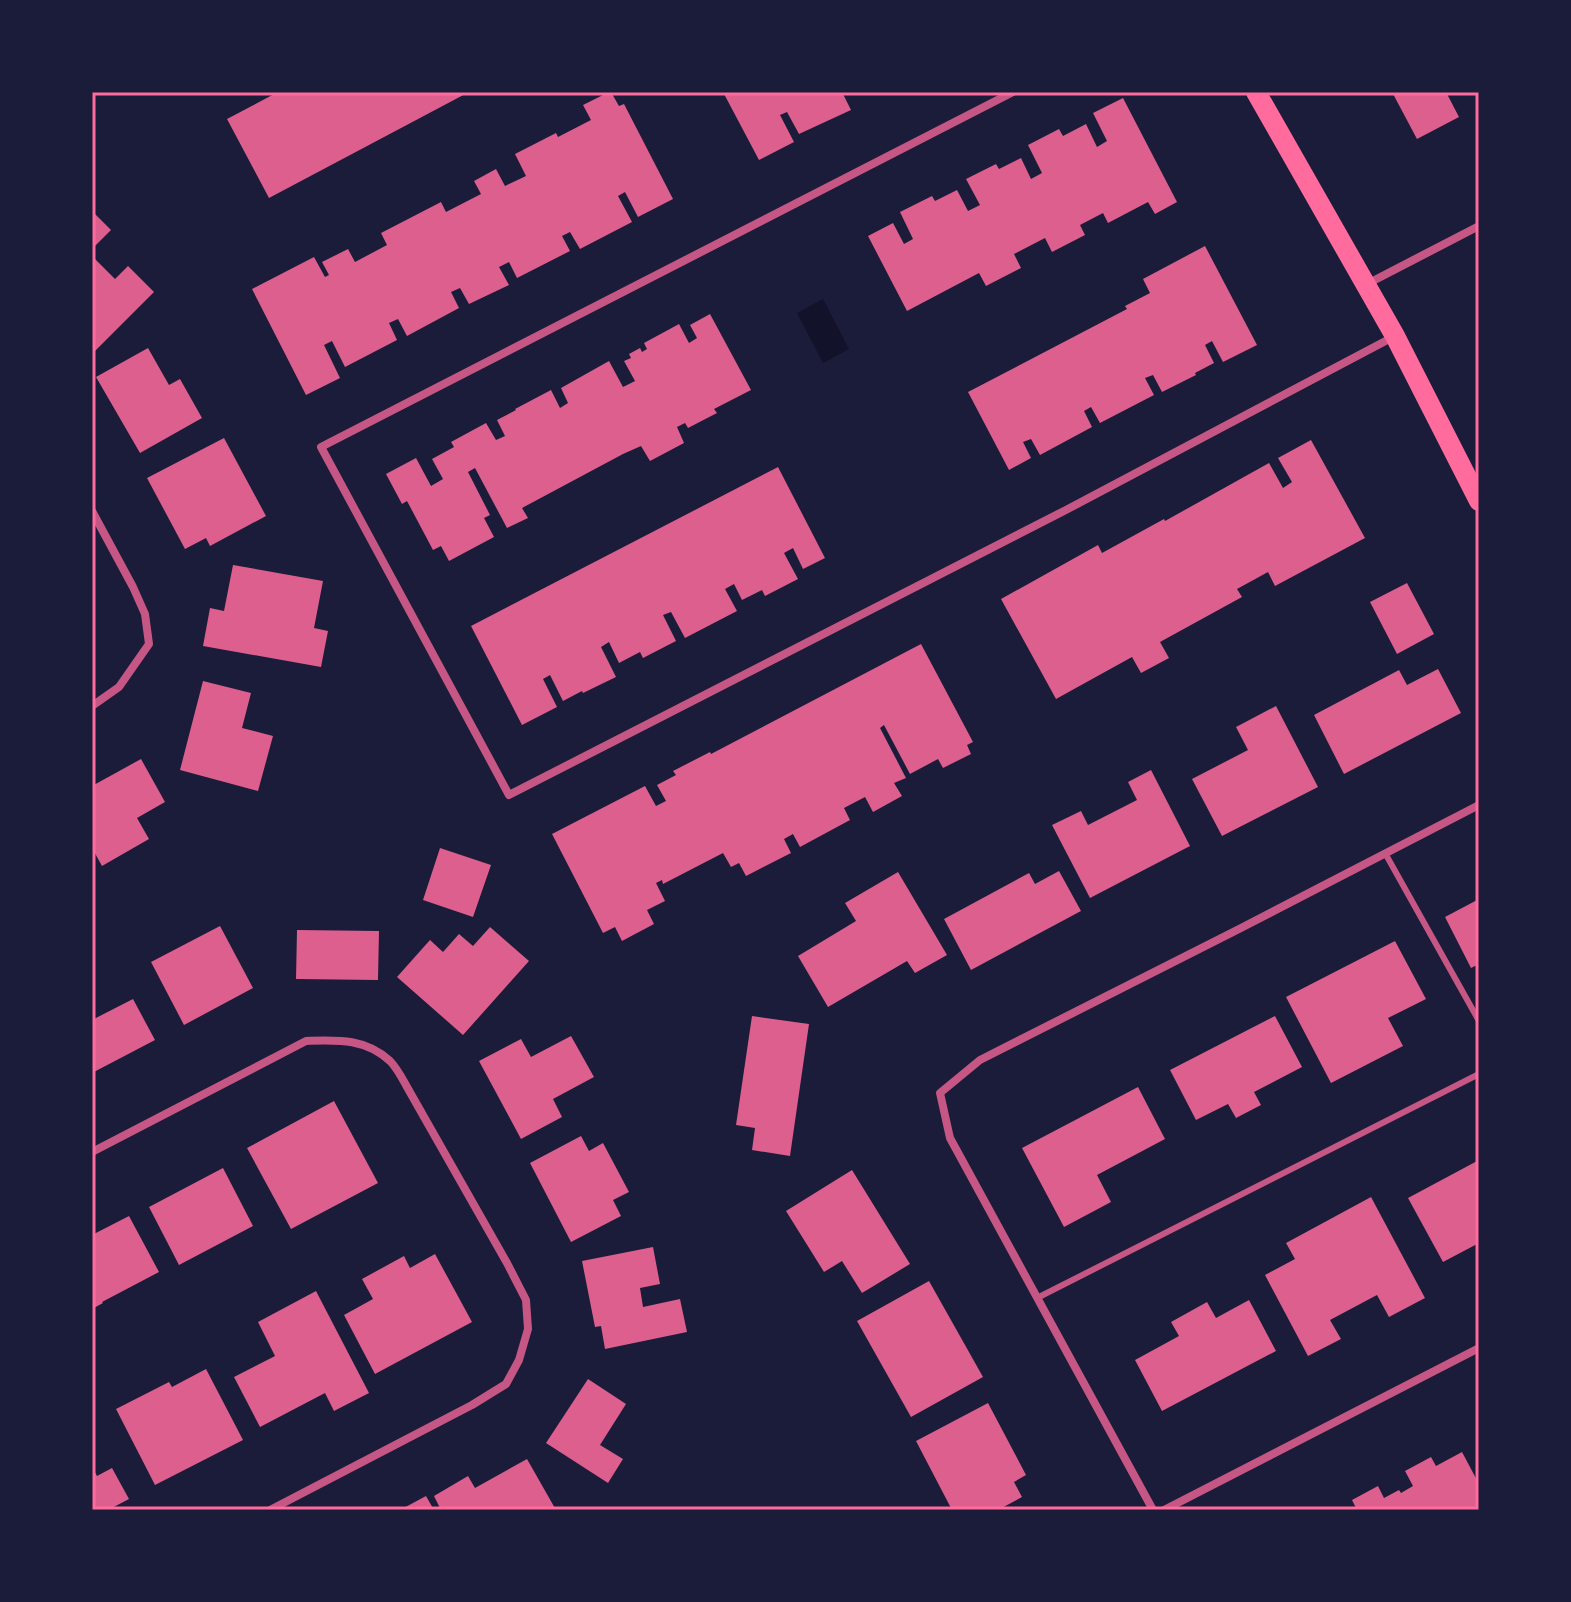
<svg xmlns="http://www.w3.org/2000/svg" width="1571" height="1602" font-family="'Golos Text',sans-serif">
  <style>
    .water { fill: #12122b }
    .building { fill: #dd5f8e }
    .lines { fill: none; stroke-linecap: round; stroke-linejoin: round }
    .service { stroke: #c65784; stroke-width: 6 }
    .minor { stroke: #c65784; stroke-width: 8 }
    .primary { stroke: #ff6b9d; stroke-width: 20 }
    .neatline { fill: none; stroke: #ff6b9d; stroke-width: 3 }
  </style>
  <rect width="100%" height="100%" fill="#1b1b3a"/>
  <!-- water -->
  <path class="water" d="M 823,299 L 849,349 L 823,363 L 797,313 Z"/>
  <!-- building -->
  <path class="building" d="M 278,92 L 469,92 L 269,198 L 227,119 Z
    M 609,92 L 611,92 L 619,106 L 624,104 L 673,199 L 638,217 L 625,192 L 618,196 L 632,222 L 580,249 L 570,232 L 562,236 L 570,251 L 517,278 L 509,262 L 499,267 L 509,285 L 469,304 L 460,288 L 451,292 L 459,308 L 407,336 L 398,319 L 389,323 L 397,340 L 345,367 L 332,341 L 324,345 L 340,378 L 306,395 L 252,289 L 314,257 L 325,277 L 329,275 L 322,262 L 348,249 L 355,262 L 387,245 L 381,233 L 441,202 L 446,212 L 481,194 L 474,181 L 496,169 L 505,186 L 526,176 L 515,154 L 556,133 L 558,137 L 591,120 L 583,105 Z
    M 723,92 L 842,92 L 851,110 L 799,134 L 787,112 L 780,115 L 794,142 L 759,160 Z
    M 1392,92 L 1446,92 L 1459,117 L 1417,139 Z
    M 1123,98 L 1177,202 L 1155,214 L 1148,202 L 1108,223 L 1103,213 L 1080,225 L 1085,235 L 1052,252 L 1045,238 L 1014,254 L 1021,268 L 986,286 L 979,273 L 907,311 L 868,236 L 893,223 L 904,244 L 913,239 L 900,212 L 932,196 L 935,201 L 957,190 L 968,211 L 980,205 L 966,179 L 996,164 L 999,169 L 1021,158 L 1031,179 L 1042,173 L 1028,145 L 1059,129 L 1063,136 L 1086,124 L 1097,147 L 1107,141 L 1093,113 Z
    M 92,211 L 111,230 L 92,249 Z
    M 1205,246 L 1257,345 L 1223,362 L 1212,341 L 1205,345 L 1214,363 L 1195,373 L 1196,375 L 1162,392 L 1153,375 L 1145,378 L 1154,395 L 1100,423 L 1091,407 L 1084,411 L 1092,427 L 1040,455 L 1031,439 L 1023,442 L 1031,458 L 1009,470 L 968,392 L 1127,309 L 1125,306 L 1150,293 L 1143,279 Z
    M 92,256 L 115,279 L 128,266 L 154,292 L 92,354 Z
    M 710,314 L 751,390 L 714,409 L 717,413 L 688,428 L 685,423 L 677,427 L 684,443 L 650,461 L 641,446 L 623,454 L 522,508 L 528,518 L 507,528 L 475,468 L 468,472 L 490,515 L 484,518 L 494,537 L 449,561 L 441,546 L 433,550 L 407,501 L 402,504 L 386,474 L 416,458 L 431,486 L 443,479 L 432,459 L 454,447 L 451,442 L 486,423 L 496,440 L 505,436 L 497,420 L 516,410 L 515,409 L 551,390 L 560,408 L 568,403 L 561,388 L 609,361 L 623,387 L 635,381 L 624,361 L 631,358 L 629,354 L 640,348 L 642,352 L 647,349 L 644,343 L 679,324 L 689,343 L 697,338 L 690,325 Z
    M 148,348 L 169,385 L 180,379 L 202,418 L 140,453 L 96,377 Z
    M 224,438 L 266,516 L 210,546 L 206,538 L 185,549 L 147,478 Z
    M 1311,440 L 1365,538 L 1275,586 L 1268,572 L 1237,589 L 1242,597 L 1160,642 L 1169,658 L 1141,673 L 1132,657 L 1056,699 L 1001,599 L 1098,545 L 1102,553 L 1164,519 L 1165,521 L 1269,463 L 1283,488 L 1292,482 L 1278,458 Z
    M 778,467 L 825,558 L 803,569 L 793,548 L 784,553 L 798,579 L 765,596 L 762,590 L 742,600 L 734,584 L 725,589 L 737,611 L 685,638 L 671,612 L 663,615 L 676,641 L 643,658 L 640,652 L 619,663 L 609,642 L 601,647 L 616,677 L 583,693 L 582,691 L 563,701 L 550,675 L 543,679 L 557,707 L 522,725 L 471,626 Z
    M 233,565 L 323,581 L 314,628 L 328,631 L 321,667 L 203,646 L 210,608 L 224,611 Z
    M 1407,583 L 1434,634 L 1397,654 L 1370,602 Z
    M 921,644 L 973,742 L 967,745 L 971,754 L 943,768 L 938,759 L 910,774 L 884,725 L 880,728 L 906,778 L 894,783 L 902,796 L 873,812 L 865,797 L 844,808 L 850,820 L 800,847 L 793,834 L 784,839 L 791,853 L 746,876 L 739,863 L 731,867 L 723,853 L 663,884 L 662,880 L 656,883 L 665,901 L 647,910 L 654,924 L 622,941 L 615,927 L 603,933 L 552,834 L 645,786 L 656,806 L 666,801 L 657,785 L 676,775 L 673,771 L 710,752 L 711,754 Z
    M 1438,669 L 1461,713 L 1344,774 L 1314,715 L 1399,670 L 1407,685 Z
    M 203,681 L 251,693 L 242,728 L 273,736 L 258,791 L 180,770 Z
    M 1276,706 L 1318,787 L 1222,836 L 1192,779 L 1248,750 L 1236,727 Z
    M 141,759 L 165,802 L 137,818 L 149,839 L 102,866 L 92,848 L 92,786 Z
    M 1151,770 L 1190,846 L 1090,898 L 1052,825 L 1081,811 L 1088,825 L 1137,800 L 1128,782 Z
    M 440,848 L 491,865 L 473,917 L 423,900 Z
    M 1059,871 L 1081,911 L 971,970 L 944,919 L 1029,873 L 1035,884 Z
    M 898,872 L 947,955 L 915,973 L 907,961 L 828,1007 L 798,956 L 856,921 L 845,903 Z
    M 1479,899 L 1479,964 L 1471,968 L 1445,917 Z
    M 220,926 L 253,988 L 184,1025 L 151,962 Z
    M 490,927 L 529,961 L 463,1035 L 397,977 L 430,940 L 443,952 L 459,934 L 473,946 Z
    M 297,930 L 379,931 L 378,980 L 296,979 Z
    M 1395,941 L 1426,999 L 1388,1018 L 1403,1046 L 1331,1083 L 1286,997 Z
    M 133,999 L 155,1040 L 92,1073 L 92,1020 Z
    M 752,1016 L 809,1024 L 790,1156 L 752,1150 L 755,1128 L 736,1125 Z
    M 1275,1016 L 1302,1067 L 1254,1092 L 1261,1105 L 1236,1118 L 1228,1104 L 1196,1120 L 1170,1070 Z
    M 571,1036 L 594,1077 L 553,1099 L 562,1117 L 521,1139 L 479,1061 L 521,1039 L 531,1057 Z
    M 1138,1087 L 1165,1139 L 1097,1175 L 1111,1202 L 1064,1227 L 1022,1148 Z
    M 334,1101 L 378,1183 L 291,1229 L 247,1148 Z
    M 581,1136 L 589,1151 L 603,1143 L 629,1192 L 613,1200 L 621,1216 L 571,1242 L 530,1163 Z
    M 1479,1160 L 1479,1243 L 1443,1262 L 1408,1198 Z
    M 223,1168 L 253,1226 L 179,1265 L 149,1207 Z
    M 852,1170 L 910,1264 L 862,1293 L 842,1261 L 824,1272 L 786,1211 Z
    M 1371,1197 L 1425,1298 L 1389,1317 L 1377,1295 L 1330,1320 L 1341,1339 L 1308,1356 L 1265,1275 L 1295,1259 L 1286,1243 Z
    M 129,1216 L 159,1272 L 102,1302 L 103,1303 L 92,1309 L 92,1235 Z
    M 653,1247 L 660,1284 L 640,1288 L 643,1307 L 680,1299 L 687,1332 L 605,1349 L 601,1326 L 595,1327 L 582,1261 Z
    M 435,1254 L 472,1322 L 375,1374 L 344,1315 L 373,1299 L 362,1279 L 404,1256 L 410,1268 Z
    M 929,1281 L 983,1377 L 911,1417 L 857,1321 Z
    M 316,1291 L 369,1393 L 334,1411 L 325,1393 L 260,1427 L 234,1377 L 275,1356 L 258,1322 Z
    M 1249,1300 L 1276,1351 L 1162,1411 L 1135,1360 L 1179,1336 L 1171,1322 L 1207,1302 L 1216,1318 Z
    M 206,1369 L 243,1440 L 155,1485 L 116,1409 L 169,1382 L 172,1387 Z
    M 588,1379 L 626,1404 L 600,1445 L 623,1459 L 608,1483 L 546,1443 Z
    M 988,1403 L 1026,1475 L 1014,1482 L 1022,1497 L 998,1510 L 952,1510 L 916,1441 Z
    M 1462,1452 L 1479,1484 L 1479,1510 L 1357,1510 L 1352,1500 L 1378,1486 L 1384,1498 L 1399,1490 L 1401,1493 L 1413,1486 L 1405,1471 L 1431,1457 L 1436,1466 Z
    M 527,1459 L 556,1510 L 441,1510 L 434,1496 L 468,1476 L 475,1488 Z
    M 92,1467 L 97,1476 L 112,1468 L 129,1499 L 108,1510 L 92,1510 Z
    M 426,1496 L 434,1510 L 400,1510 Z"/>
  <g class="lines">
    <!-- service -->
    <path class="service" d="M 1385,853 L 1479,1021
      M 1037,1298 L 1479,1074"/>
    <!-- minor -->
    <path class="minor" d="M 1013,92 L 321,447 L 509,795 L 1064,511 L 1395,336
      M 1367,284 L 1479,226
      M 92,511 L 133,587 L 145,614 L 149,644 L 119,687 L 92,706
      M 92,1152 L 306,1041 C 337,1040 365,1038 390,1061 C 397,1068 402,1078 407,1087 L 507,1263 L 526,1300 L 528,1329 L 519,1360 L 506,1384 L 472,1405 L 270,1510
      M 1153,1510 L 950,1138 L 940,1093 L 980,1060 L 1241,928 L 1479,805
      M 1164,1510 L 1479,1348"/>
    <!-- primary -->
    <path class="primary" d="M 1256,92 L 1395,336 L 1479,501"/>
  </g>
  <!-- border -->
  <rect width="1571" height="1602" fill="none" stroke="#1b1b3a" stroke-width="188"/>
  <rect x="94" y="94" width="1383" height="1414" class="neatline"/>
</svg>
